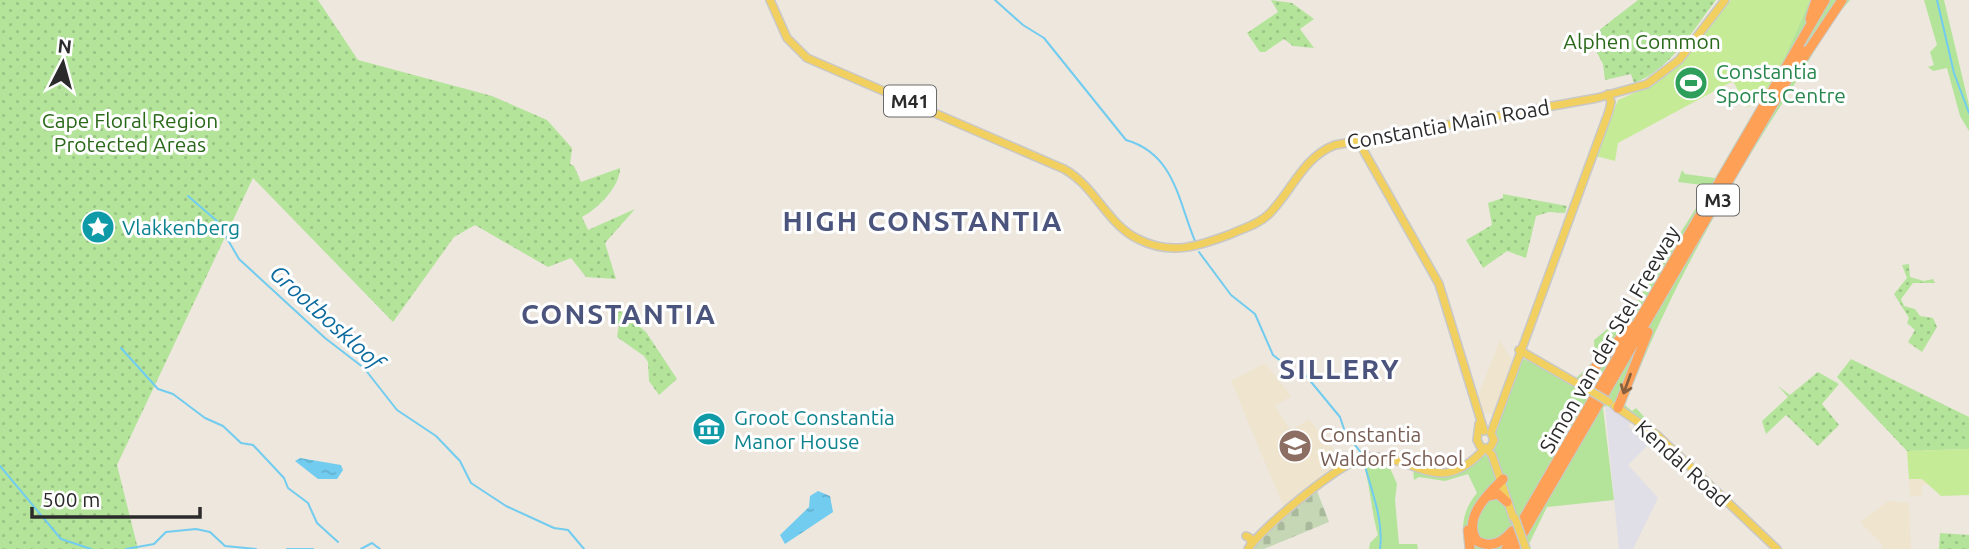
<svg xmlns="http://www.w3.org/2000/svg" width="1969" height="549" font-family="Ubuntu,sans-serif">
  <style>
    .industrial { fill: #e0dee6 }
    .education { fill: #efe4cd }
    .grass { fill: #b3e49a }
    .cemetery { fill: url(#cemetery-stones) }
    .park { fill: url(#park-dots) }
    .pitch { fill: #c6eb96 }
    .water { fill: url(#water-ripples) }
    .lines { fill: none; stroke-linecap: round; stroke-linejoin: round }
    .stream { stroke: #71ccef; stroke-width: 2 }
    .major-casing { stroke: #c8c8c8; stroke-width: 10 }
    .highway-casing { stroke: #c8c8c8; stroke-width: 11 }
    .major { stroke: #f1d05f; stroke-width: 7 }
    .highway { stroke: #fea157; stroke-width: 9 }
    .major-bridge-casing { stroke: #c8c8c8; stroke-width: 10; stroke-linecap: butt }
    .major-bridge { stroke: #f1d05f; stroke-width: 7 }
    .oneway { stroke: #8a603f }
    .labels { text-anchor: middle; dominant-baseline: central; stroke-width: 6; stroke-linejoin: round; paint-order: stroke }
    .shield { fill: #fff; stroke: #6b6b6b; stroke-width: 2 }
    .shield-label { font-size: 19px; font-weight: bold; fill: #2b2b2b }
    .park-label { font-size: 21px; fill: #2a691a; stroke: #fff }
    .leisure-label { font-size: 21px; fill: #27864d; stroke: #fff; text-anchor: start }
    .street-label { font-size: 21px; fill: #2b2b2b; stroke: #fff }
    .culture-label { font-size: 21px; fill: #0d838f; stroke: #fff; text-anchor: start }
    .education-label { font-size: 21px; fill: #785e54; stroke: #fff; text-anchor: start }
    .water-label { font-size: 23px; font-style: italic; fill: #0d6b9e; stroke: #fff }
    .district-label { font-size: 28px; font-weight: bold; letter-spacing: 2px; fill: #4b547d; stroke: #fff }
  </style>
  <defs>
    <pattern id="cemetery-stones" width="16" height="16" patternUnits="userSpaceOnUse" patternTransform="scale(1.75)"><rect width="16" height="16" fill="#c5d7b5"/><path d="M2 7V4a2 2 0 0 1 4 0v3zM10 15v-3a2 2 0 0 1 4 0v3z" fill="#a9b99c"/></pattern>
    <pattern id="park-dots" width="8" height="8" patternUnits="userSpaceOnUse" patternTransform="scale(1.75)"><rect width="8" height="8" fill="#b3e49a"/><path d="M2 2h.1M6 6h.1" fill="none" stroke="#9ac485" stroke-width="1.8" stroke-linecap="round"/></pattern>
    <pattern id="water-ripples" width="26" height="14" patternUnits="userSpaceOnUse" patternTransform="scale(1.75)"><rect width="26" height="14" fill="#71ccef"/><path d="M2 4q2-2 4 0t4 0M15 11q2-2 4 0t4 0" fill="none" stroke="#62afcd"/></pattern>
  </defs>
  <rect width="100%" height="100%" fill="#ede7de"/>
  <!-- industrial -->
  <path class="industrial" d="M 1605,405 L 1632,421 L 1628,426 L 1639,437 L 1645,431 L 1654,439 L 1628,465 L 1658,498 L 1633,549 L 1619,549 Z"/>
  <!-- education -->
  <path class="education" d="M 1500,340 L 1512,361 L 1492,415 L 1483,412 L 1478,397 Z
    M 1265,363 L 1291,396 L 1275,406 L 1291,431 L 1309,419 L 1343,462 L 1284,508 L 1231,381 Z
    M 1909,479 L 1922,479 L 1930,484 L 1922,485 L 1922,496 L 1910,496 Z
    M 1888,501 L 1909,503 L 1911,549 L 1882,549 L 1882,544 L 1860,522 Z"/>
  <!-- grass -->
  <path class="grass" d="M 1810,0 L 1850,0 C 1827,25 1812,58 1792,88 C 1727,189 1668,292 1625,405 L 1632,411 L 1636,408 L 1648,421 L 1641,429 L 1606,405 L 1603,408 L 1614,500 L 1547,507 L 1529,544 L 1531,549 L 1526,549 L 1491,446 L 1493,426 L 1521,358 L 1573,381 L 1595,360 L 1594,340 L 1633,308 L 1710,186 L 1678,182 L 1682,170 L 1685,174 L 1715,178 L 1780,67 Z
    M 1924,0 L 1944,0 L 1969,105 L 1969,131 L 1960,116 L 1947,68 L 1933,71 L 1928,67 L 1934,65 L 1930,52 L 1937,45 Z
    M 1483,454 L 1490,458 L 1524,549 L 1465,549 C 1461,527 1462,511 1477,493 L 1468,474 L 1445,481 L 1419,477 L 1414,480 L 1413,468 L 1440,474 Z
    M 1363,463 L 1390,468 L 1397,484 L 1395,500 L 1399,544 L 1417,544 L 1418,549 L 1369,549 L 1370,543 L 1378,535 C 1371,511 1371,488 1363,463 Z"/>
  <!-- cemetery -->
  <path class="cemetery" d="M 1317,491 L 1329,522 L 1264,549 L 1252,549 L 1263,535 Z"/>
  <!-- park -->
  <path class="park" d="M 0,0 L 318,0 L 358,60 L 492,96 L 547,120 L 572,148 L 570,164 L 574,166 L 581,182 L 620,168 C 620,187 597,209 582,217 L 588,230 L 635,209 L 605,243 L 616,279 L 586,277 L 571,258 L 548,267 L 475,225 L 454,237 L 393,322 L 253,178 L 117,465 L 138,549 L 0,549 Z
    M 1271,0 L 1292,3 L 1314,19 L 1300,29 L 1314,48 L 1293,46 L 1284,39 L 1265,52 L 1260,52 L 1247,33 L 1278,12 Z
    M 1638,0 L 1716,0 C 1693,30 1671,69 1634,83 L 1631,74 L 1605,80 L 1603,64 L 1589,38 Z
    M 1503,194 L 1567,206 L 1565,213 L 1549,212 L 1536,216 L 1526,258 L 1507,251 L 1483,268 L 1466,240 L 1492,225 L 1488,203 L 1503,198 Z
    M 1909,264 L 1910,277 L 1924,281 L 1933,279 L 1935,283 L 1913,283 L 1901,299 L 1904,306 L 1915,309 L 1920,316 L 1933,318 L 1937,327 L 1922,352 L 1908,342 L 1915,330 L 1907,323 L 1909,318 L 1894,294 L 1907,278 L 1902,265 Z
    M 620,310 L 646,332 L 677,379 L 659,395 L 649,381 L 648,362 L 644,356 L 617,337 L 619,325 L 614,316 Z
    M 1851,359 L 1969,417 L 1969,449 L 1907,451 L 1837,377 Z
    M 1818,372 L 1839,384 L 1822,404 L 1839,425 L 1818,446 L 1786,415 L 1766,434 L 1762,421 L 1788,397 L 1778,386 L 1790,395 Z
    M 1940,533 L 1969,535 L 1969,549 L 1939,549 Z"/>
  <!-- pitch -->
  <path class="pitch" d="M 1731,0 L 1810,0 L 1780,68 L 1761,99 L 1747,107 L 1733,81 L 1618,143 L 1615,161 L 1596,156 L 1618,100 L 1650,86 L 1672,71 Z
    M 1969,449 L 1969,495 L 1941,496 L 1922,479 L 1909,479 L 1907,451 Z"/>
  <!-- water -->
  <path class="water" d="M 300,458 L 341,465 L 343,470 L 337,479 L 318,479 L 295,461 Z
    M 818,491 L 830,496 L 833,512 L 785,544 L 780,535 L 809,507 L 810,496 Z"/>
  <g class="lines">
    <!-- stream -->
    <path class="stream" d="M 995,0 L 1023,25 L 1044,38 L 1126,140 C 1175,154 1178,201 1195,241
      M 1937,0 L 1954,73 L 1969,113
      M 188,196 L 217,221 L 239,259 L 325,338 L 364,368 L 397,410 L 436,436 L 460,461 L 471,483 L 506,506 L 554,528 L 568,530 L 584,549
      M 1199,252 L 1231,295 L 1255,314 L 1273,355 L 1299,375 L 1304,373 L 1307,377 L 1340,417 L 1345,432 L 1362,454
      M 121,348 L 158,389 L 173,394 L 205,418 L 223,426 L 241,443 L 253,445 L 284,478 L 288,488 L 308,503 L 317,523 L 338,542
      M 1364,462 C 1371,490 1384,520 1380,549
      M 0,466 L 61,539 L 91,549
      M 126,549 L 154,544 L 166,532 L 196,529 L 210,532 L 225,546 L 256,549
      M 287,549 L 313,549
      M 361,549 L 372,543 L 380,549"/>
    <defs>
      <path id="major" d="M 770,0 L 787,38 L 807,58 L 1064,169 C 1095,186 1107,224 1138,239 C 1171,256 1199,246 1231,234 C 1244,228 1259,224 1269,214 C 1292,191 1303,157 1335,145 L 1597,98 L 1647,84 L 1679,60 L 1725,0
        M 1357,139 L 1439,284 L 1484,431
        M 1519,350 L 1585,388
        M 1615,406 L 1657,435 L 1777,549
        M 1479,424 L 1477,440 L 1480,446
        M 1491,433 L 1609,111 L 1611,102 L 1608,94
        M 1491,433 L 1494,440 L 1491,446
        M 1486,448 L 1492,455 L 1514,520
        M 1246,536 L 1250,538 L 1251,544
        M 1248,549 C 1260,529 1344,459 1366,457 C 1417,454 1439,500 1485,448"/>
      <path id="highway" d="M 1810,19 L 1816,0
        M 1804,57 L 1842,0
        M 1583,386 L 1584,380 L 1631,326
        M 1618,408 L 1648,332
        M 1503,479 C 1488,494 1462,518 1477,541 C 1491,549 1503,542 1512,531
        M 1488,496 L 1498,494 L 1507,502
        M 1468,530 L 1470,549
        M 1506,549 L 1825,0
        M 1514,549 L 1804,51"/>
    </defs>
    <!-- major casing -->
    <use href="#major" class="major-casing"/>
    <!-- highway casing -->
    <use href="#highway" class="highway-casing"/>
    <!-- major -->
    <use href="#major" class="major"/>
    <!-- highway -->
    <use href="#highway" class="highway"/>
    <defs>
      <path id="major-bridge" d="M 1589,390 L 1609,402
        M 1515,518 L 1526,549"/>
    </defs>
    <!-- major-bridge casing -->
    <use href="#major-bridge" class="major-bridge-casing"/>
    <!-- major-bridge -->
    <use href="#major-bridge" class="major-bridge"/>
  </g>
  <!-- one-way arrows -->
  <defs><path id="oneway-shaft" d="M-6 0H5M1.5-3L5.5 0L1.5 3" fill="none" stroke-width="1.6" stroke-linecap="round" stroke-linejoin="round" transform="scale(1.75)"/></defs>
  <use class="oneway" href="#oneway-shaft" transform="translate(1627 384) rotate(110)"/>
  <!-- icons -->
  <defs>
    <symbol id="stadium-disc" viewBox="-11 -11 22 22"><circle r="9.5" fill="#2e9e5b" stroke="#fff"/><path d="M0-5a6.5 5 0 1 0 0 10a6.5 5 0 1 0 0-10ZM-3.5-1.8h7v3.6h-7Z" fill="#fff"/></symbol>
    <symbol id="sight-disc" viewBox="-11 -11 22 22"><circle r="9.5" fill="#0f9aa8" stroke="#fff"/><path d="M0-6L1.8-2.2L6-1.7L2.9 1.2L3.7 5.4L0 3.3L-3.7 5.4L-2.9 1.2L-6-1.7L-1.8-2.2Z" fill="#fff"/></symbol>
    <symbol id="museum-disc" viewBox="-11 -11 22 22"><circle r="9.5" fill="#0f9aa8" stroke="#fff"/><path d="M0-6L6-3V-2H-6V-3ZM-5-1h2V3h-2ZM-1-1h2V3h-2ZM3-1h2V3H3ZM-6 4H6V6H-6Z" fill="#fff"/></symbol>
    <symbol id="school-disc" viewBox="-11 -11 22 22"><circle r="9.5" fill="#8d6e63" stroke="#fff"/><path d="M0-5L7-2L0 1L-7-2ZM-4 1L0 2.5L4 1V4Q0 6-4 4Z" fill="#fff"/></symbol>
  </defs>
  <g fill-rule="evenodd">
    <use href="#stadium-disc" x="1672" y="64" width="38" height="38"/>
    <use href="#sight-disc" x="79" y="208" width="38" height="38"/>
    <use href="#museum-disc" x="690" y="410" width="38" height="38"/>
    <use href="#school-disc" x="1276" y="427" width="38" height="38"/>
  </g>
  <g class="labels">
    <!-- shield labels -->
    <g class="shield">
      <rect x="884" y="85.5" width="52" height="31" rx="5"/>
      <rect x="1697" y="184.5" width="42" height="31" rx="5"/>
    </g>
    <g class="shield-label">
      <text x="910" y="101">M41</text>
      <text x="1718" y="200">M3</text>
    </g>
    <!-- park labels -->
    <g class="park-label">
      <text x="1642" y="41">Alphen Common</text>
      <text x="130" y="120">Cape Floral Region<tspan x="130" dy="24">Protected Areas</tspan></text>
    </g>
    <!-- leisure labels -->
    <g class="leisure-label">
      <text x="1716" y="71">Constantia<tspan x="1716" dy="24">Sports Centre</tspan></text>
    </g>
    <!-- street labels -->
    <g class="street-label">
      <text transform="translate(1448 124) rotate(-10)">Constantia Main Road</text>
      <text transform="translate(1609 339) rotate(-60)">Simon van der Stel Freeway</text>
      <text transform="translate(1683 463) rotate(42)">Kendal Road</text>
    </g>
    <!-- culture labels -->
    <g class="culture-label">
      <text x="122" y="227">Vlakkenberg</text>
      <text x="734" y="417">Groot Constantia<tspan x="734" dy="24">Manor House</tspan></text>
    </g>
    <!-- education labels -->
    <g class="education-label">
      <text x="1320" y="434">Constantia<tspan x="1320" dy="24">Waldorf School</tspan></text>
    </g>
    <!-- water labels -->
    <g class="water-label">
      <text transform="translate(327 317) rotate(42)">Grootboskloof</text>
    </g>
    <!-- district labels -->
    <g class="district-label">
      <text x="923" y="220">HIGH CONSTANTIA</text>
      <text x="619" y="313">CONSTANTIA</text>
      <text x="1340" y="368">SILLERY</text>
    </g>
  </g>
  <!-- north arrow -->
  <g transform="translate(63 63) rotate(6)" stroke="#ffffff" stroke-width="5" paint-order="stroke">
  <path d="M0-5L12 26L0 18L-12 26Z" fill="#2b2b2b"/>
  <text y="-10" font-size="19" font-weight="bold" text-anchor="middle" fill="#2b2b2b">N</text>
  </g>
  <!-- scale -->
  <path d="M32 507v10h168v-10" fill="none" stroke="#2b2b2b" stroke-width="3.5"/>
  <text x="42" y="507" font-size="21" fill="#2b2b2b" stroke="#ffffff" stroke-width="5" paint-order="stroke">500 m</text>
</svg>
